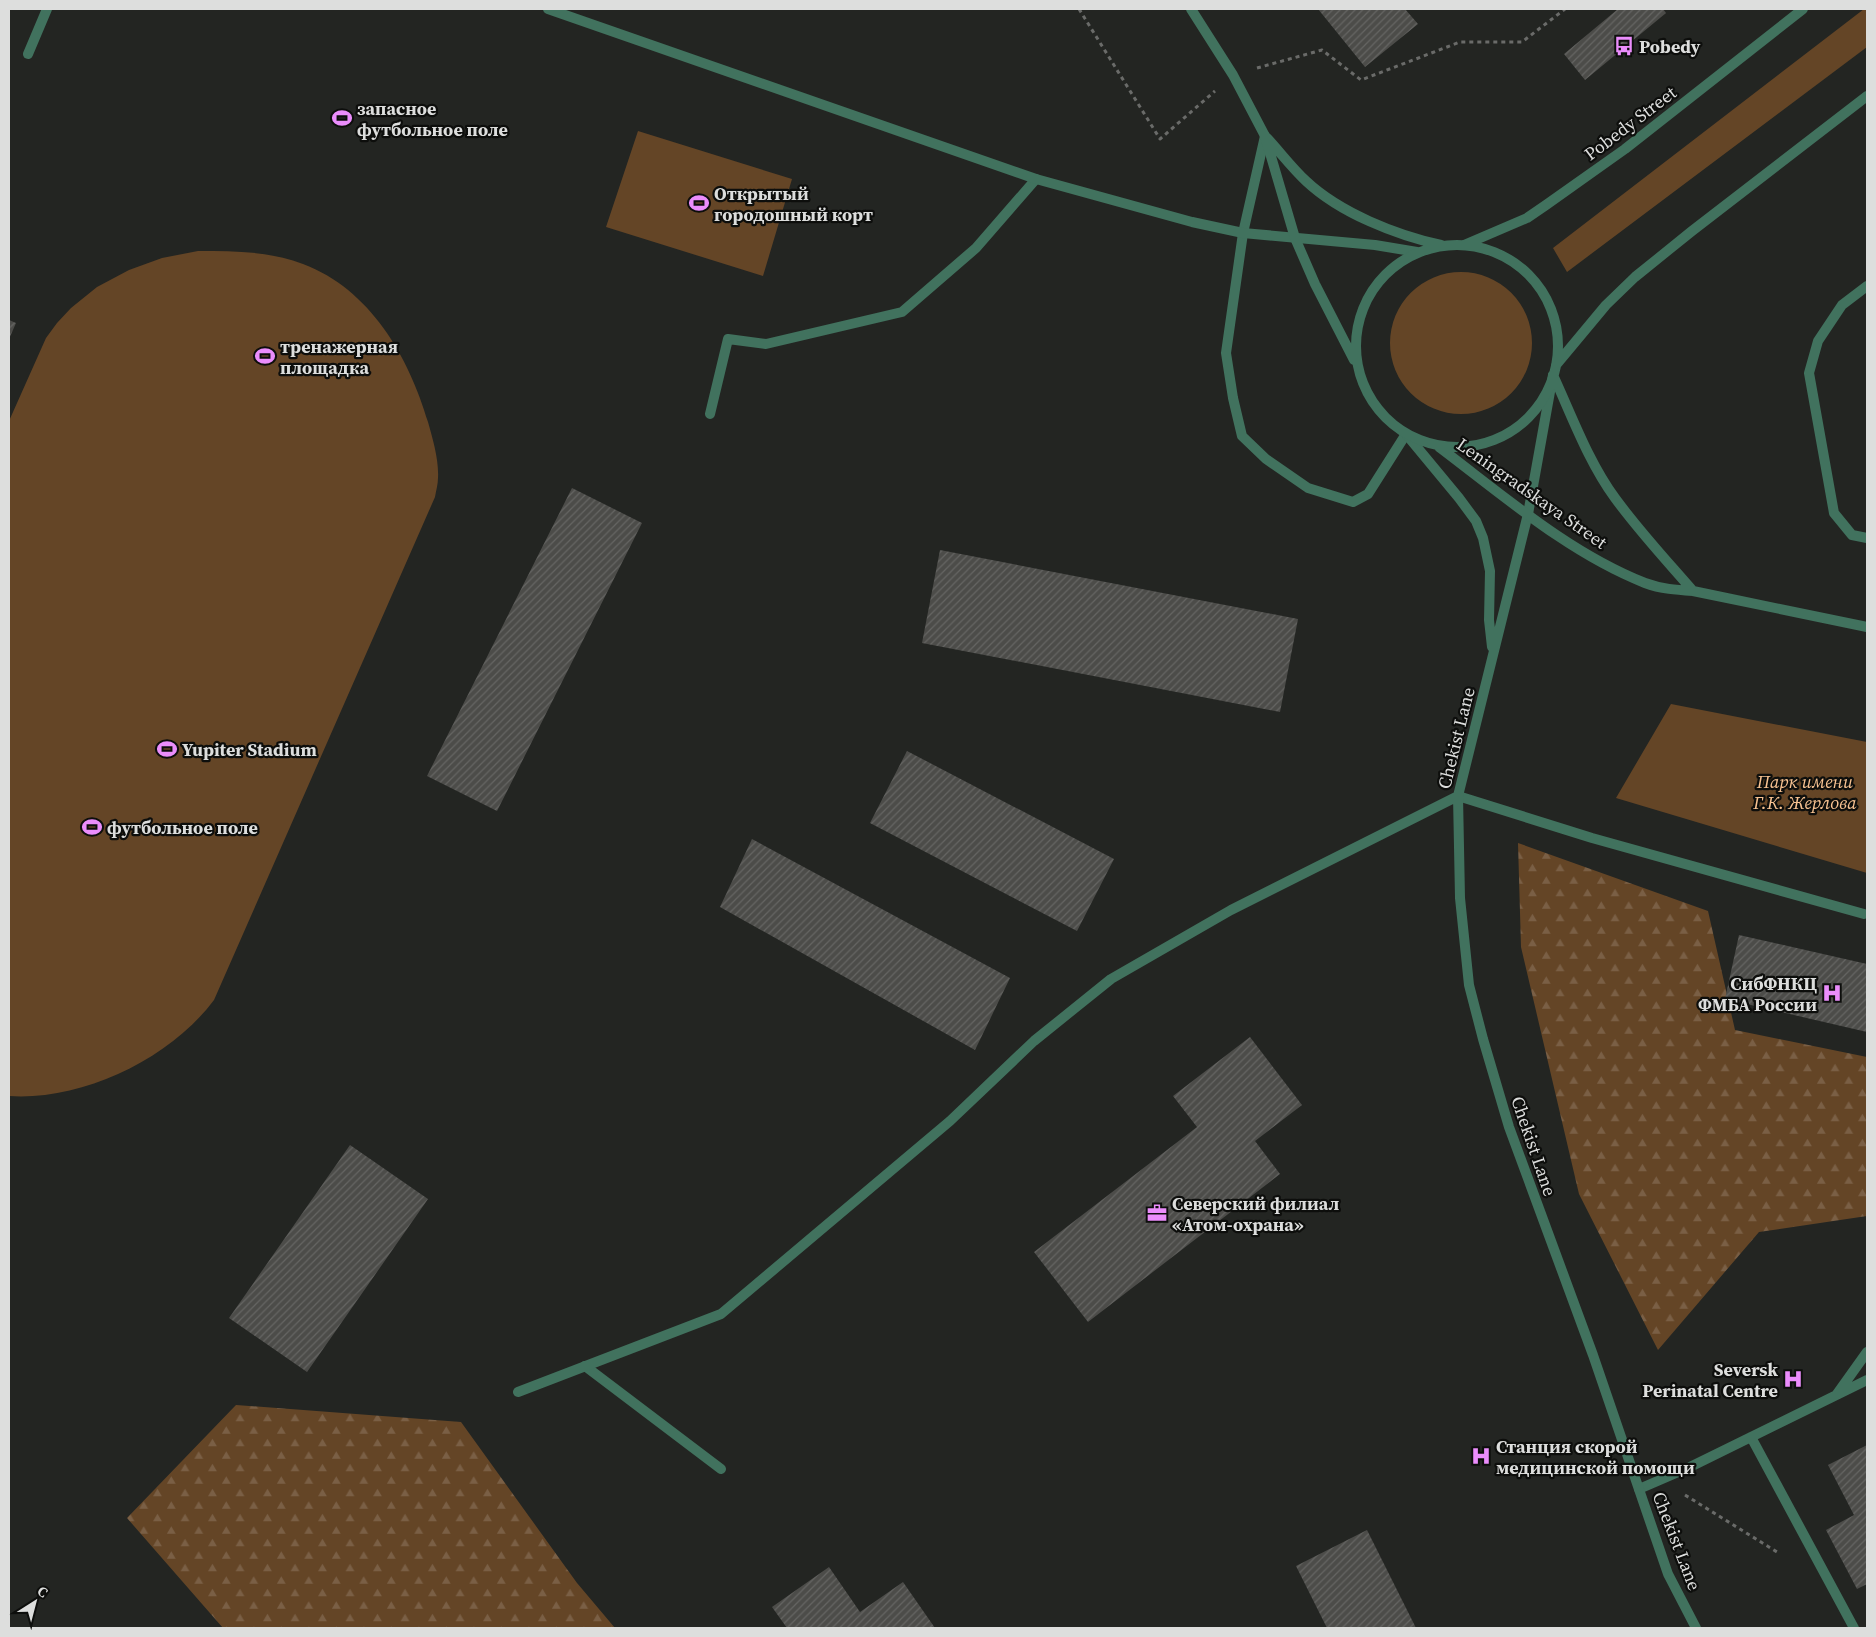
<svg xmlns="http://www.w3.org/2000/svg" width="1876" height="1637" font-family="'Source Serif 4',serif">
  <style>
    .green { fill: #644526 }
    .forest { fill: url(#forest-firs) }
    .building { fill: url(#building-hatch) }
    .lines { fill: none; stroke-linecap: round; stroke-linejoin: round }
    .path { stroke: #6a6b69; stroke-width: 3; stroke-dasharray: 4 4; stroke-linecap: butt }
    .service { stroke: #41725e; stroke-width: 10 }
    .minor { stroke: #41725e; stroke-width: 10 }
    .tertiary { stroke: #41725e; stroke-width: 10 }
    .labels { text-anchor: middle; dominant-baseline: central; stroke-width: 4.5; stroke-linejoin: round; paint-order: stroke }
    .poi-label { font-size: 18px; font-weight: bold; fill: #dddedd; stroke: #0d0e0c; text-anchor: start }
    .street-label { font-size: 18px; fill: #dddedd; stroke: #0d0e0c }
    .park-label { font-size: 18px; font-style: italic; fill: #f8c392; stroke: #0d0e0c }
  </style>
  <defs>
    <pattern id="forest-firs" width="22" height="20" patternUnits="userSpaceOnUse" patternTransform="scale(1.25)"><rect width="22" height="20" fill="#644526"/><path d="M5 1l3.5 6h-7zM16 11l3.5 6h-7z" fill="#7a5f45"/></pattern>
    <pattern id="building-hatch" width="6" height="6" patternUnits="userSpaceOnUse" patternTransform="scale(1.25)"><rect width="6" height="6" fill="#4c4c49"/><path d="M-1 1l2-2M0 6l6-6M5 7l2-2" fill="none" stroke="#656563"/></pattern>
  </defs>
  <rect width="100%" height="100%" fill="#232522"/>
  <!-- green -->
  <path class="green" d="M 1864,9 L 1867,9 L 1867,47 L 1567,272 L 1553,248 Z
    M 638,131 L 792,179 L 763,276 L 606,227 Z
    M 198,251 C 235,251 268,251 303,264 C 370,289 409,357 428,422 C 433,440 439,460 438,478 C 438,484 436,491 435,497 L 214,1000 C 170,1059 82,1101 9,1096 L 9,421 L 46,338 L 57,323 L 71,308 L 97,287 L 129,270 L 162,258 Z
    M1390 343a71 71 0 1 1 142 0a71 71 0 1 1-142 0Z
    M 1671,704 L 1867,742 L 1867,873 L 1616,798 Z"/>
  <!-- forest -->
  <path class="forest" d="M 1518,843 L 1708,911 L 1735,1030 L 1867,1057 L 1867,1216 L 1759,1232 L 1658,1350 L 1579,1194 L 1521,947 Z
    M 236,1405 L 461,1422 L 577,1583 L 615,1628 L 223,1628 L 127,1518 Z"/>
  <!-- building -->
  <path class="building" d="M 1318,9 L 1405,9 L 1418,24 L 1365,67 Z
    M 1618,9 L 1663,9 L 1666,13 L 1585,80 L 1564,54 Z
    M 9,320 L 16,323 L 9,339 Z
    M 572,488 L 642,523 L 497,811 L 427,776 Z
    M 940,550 L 1298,619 L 1280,712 L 922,643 Z
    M 907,751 L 1114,859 L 1077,931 L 870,823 Z
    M 752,839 L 1010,978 L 975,1050 L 720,907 Z
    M 1739,935 L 1867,964 L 1867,1032 L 1725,999 Z
    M 1250,1037 L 1302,1105 L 1255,1141 L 1280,1174 L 1088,1322 L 1034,1252 L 1197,1127 L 1173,1096 Z
    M 350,1145 L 428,1199 L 307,1372 L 229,1318 Z
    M 1867,1445 L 1867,1584 L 1857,1589 L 1826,1530 L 1854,1515 L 1828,1465 Z
    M 1367,1530 L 1416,1628 L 1327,1628 L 1296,1566 Z
    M 829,1567 L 860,1612 L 903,1582 L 935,1628 L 787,1628 L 772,1607 Z"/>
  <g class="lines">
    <!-- path -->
    <path class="path" d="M 1079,9 L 1160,139 L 1215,91
      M 1257,68 L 1322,50 L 1361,80 L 1460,42 L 1522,42 L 1565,9
      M 1685,1495 L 1777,1552"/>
    <!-- service -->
    <path class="service" d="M 1265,136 L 1243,233 L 1226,353 L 1233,398 L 1242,436 L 1266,459 L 1308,488 L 1353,502 L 1368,494 L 1406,434
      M 1867,286 L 1842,305 L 1818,341 L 1809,373 L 1834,513 L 1852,535 L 1867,538
      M 710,414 L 728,339 L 766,344 L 902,312 L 976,248 L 1036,179
      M 1458,796 L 1592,838 L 1864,914
      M 585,1366 L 721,1469
      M 1837,1394 L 1867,1352
      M 1751,1437 L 1854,1628
      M 1639,1489 L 1690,1467 L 1867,1380"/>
    <!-- minor -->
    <path class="minor" d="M 548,9 L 1036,179 L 1192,222 L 1243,233 L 1375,245 L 1417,252
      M 28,54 L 47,9
      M 1553,375 L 1528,514 L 1458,796 L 1460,898 L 1469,985 L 1483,1039 L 1509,1127 L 1593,1355 L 1668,1574 L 1696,1628
      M 1406,434 L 1459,498 L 1476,521 L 1483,538 L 1490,571 L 1489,620 L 1492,647
      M 518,1392 L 721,1314 L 950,1121 L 1034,1041 L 1111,979 L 1231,910 L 1458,796"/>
    <!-- tertiary -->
    <path class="tertiary" d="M 1191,9 L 1233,75 L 1265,136 L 1295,238 L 1315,284 L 1354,360
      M 1267,138 C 1280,152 1292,168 1306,181 C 1340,213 1396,235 1441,245
      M 1464,245 L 1527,218 L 1546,205 L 1625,149 L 1803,9
      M1356 346a101 101 0 1 1 202 0a101 101 0 1 1-202 0Z
      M 1556,365 L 1606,305 L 1635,277 L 1692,231 L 1867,96
      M 1553,375 C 1572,416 1588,461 1615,498 C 1639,531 1667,561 1693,591
      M 1439,447 C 1504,496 1569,553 1645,583 C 1661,589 1677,590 1693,591 L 1867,627"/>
  </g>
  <!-- icons -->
  <defs>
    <symbol id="bus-bare" viewBox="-9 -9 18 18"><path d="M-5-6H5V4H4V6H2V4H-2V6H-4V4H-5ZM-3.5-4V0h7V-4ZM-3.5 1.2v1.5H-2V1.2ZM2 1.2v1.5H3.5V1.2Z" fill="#eb8dfc" stroke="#0d0e0c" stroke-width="2.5" paint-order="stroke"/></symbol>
    <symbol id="stadium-bare" viewBox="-9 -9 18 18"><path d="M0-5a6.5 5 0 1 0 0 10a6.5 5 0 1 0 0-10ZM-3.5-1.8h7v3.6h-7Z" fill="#eb8dfc" stroke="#0d0e0c" stroke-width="2.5" paint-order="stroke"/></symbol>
    <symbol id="hospital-bare" viewBox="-9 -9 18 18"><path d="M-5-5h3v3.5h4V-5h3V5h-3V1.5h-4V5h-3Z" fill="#eb8dfc" stroke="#0d0e0c" stroke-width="2.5" paint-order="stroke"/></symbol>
    <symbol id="office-bare" viewBox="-9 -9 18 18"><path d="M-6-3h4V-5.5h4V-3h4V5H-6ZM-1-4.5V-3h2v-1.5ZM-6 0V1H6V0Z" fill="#eb8dfc" stroke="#0d0e0c" stroke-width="2.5" paint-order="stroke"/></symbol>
  </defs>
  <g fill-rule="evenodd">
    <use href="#bus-bare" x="1610" y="32" width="28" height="28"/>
    <use href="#stadium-bare" x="328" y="104" width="28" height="28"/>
    <use href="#stadium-bare" x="685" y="189" width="28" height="28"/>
    <use href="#stadium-bare" x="251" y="342" width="28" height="28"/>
    <use href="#stadium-bare" x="153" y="735" width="28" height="28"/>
    <use href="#stadium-bare" x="78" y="813" width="28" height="28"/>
    <use href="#hospital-bare" x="1818" y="979" width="28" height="28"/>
    <use href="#office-bare" x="1143" y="1199" width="28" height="28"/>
    <use href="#hospital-bare" x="1779" y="1365" width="28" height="28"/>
    <use href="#hospital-bare" x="1467" y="1442" width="28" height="28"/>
  </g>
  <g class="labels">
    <!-- poi labels -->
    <g class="poi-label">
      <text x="1639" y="46">Pobedy</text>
      <text x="357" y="108">запасное<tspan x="357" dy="21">футбольное поле</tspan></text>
      <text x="714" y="193">Открытый<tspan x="714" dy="21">городошный корт</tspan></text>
      <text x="280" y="346">тренажерная<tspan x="280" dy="21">площадка</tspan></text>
      <text x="182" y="749">Yupiter Stadium</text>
      <text x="107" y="827">футбольное поле</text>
      <text x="1817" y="983" text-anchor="end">СибФНКЦ<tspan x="1817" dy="21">ФМБА России</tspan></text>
      <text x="1172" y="1203">Северский филиал<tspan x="1172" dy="21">«Атом-охрана»</tspan></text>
      <text x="1778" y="1369" text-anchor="end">Seversk<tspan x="1778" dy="21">Perinatal Centre</tspan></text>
      <text x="1496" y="1446">Станция скорой<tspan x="1496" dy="21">медицинской помощи</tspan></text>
    </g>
    <!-- street labels -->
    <g class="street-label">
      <text transform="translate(1630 123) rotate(-37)">Pobedy Street</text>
      <text transform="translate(1532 493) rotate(35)">Leningradskaya Street</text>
      <text transform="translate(1456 738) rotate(-76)">Chekist Lane</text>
      <text transform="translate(1534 1146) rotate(71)">Chekist Lane</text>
      <text transform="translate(1677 1541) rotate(69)">Chekist Lane</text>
    </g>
    <!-- park labels -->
    <g class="park-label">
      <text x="1805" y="781">Парк имени<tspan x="1805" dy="21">Г.К. Жерлова</tspan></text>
    </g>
  </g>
  <!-- border -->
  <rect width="1876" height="1637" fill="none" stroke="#dddedd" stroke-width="20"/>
  <!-- north arrow -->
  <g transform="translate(35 1602) rotate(36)" stroke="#0d0e0c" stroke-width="4" paint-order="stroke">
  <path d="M0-4L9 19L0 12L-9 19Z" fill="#dddedd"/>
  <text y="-8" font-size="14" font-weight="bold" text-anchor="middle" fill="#dddedd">С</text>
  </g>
</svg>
